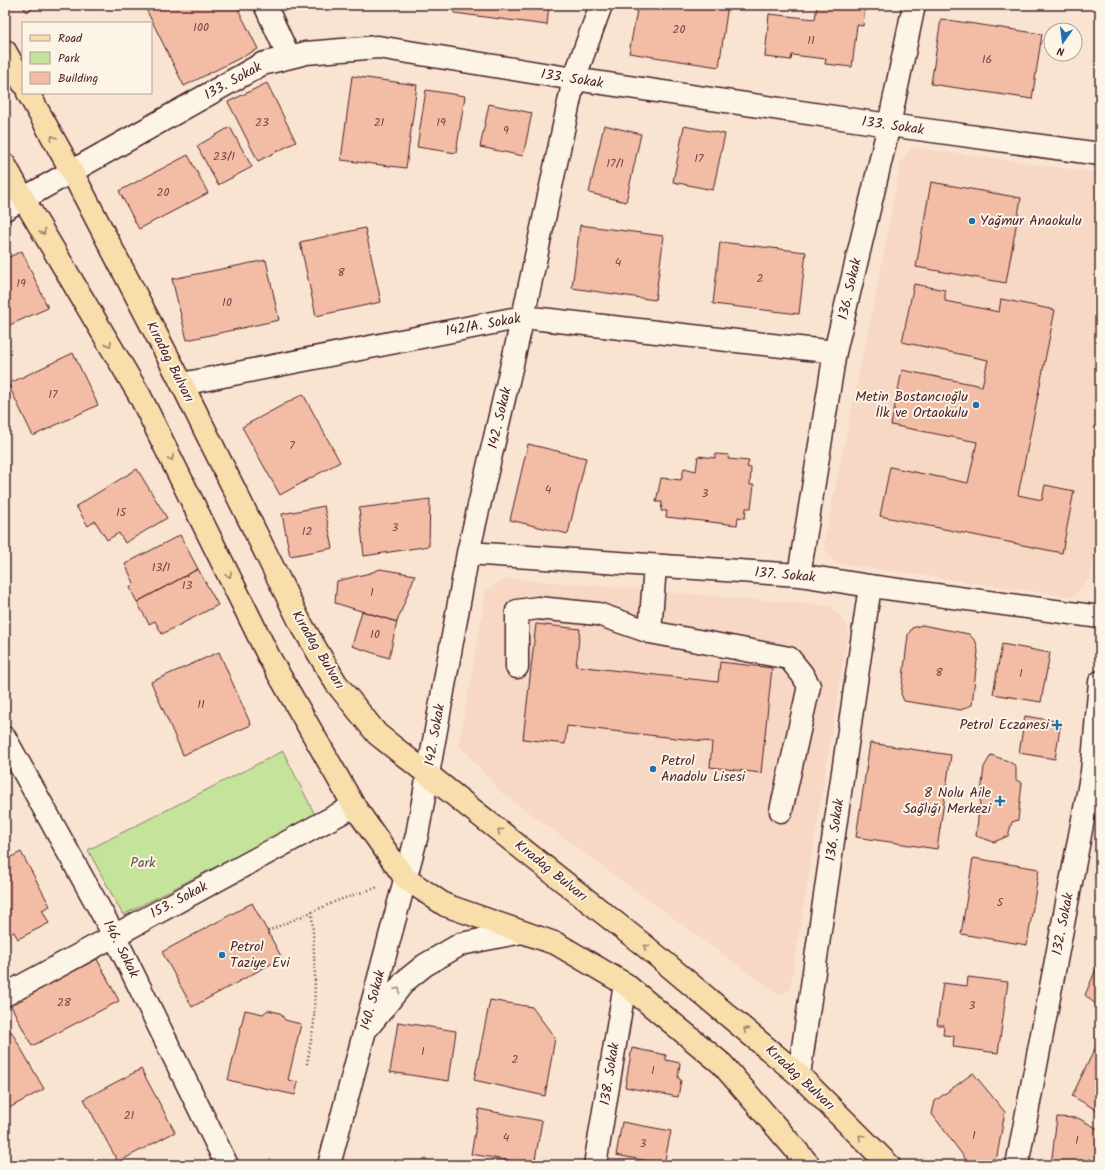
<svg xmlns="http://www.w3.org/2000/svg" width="1105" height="1170" font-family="Kalam,sans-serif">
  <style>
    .built { fill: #f7d8c4 }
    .green { fill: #c4e39b; stroke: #878163 }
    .building { fill: #f2bda4; stroke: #4a1f2b }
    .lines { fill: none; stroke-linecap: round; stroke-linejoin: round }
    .minor-casing { stroke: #4a1f2b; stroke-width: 25 }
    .major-casing { stroke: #4a1f2b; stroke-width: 25 }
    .path { stroke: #4a1f2b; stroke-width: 2.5; stroke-dasharray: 1 3; stroke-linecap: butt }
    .minor { stroke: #fcf5e5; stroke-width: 22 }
    .major { stroke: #f8deab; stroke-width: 22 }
    .oneway { stroke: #a17e6b }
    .oneway2 { stroke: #a38a88 }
    .poi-dot { fill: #1f6fb2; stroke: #fcf5e5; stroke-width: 1.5 }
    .labels { text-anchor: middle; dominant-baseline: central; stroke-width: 4; stroke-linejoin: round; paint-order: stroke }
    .number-label { font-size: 12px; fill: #744649 }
    .street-label { font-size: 14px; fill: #4a1f2b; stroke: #fcf5e5 }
    .poi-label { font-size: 14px; fill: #4a1f2b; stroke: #fcf5e5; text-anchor: start }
    .park-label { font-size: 14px; fill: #685047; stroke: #fcf5e5 }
  </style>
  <rect width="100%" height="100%" fill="#f9e4d2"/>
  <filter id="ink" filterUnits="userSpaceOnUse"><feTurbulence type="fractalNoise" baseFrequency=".025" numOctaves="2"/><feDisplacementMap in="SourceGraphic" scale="8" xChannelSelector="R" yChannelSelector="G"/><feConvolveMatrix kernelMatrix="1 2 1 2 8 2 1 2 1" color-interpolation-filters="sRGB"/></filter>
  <g filter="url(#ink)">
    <!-- built -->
    <path class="built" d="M 911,147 L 1100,173 L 1100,520 L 1090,578 L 1073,597 L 835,563 L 823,546 L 878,283 L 901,162 Z
      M 507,578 L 831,606 L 849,628 L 790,990 L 779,995 L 502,793 L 459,745 L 486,591 Z"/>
    <!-- green -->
    <path class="green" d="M 283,751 L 315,815 L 123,915 L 88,850 Z"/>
    <!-- building -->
    <path class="building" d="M 23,5 L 39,5 L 26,12 Z
      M 144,5 L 236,5 L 258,49 L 184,86 Z
      M 455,5 L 549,5 L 547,25 L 454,13 Z
      M 638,5 L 728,5 L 719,67 L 629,53 Z
      M 817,5 L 865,5 L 863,26 L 857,25 L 852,67 L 825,64 L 826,59 L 792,55 L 791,60 L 765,57 L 769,14 L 815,19 Z
      M 941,19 L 1042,34 L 1032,99 L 931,84 Z
      M 352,76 L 417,85 L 406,168 L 341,160 Z
      M 267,83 L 296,142 L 258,161 L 228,102 Z
      M 426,90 L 465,96 L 456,153 L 417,147 Z
      M 489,104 L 532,113 L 523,156 L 480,147 Z
      M 604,125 L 641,134 L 626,202 L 589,193 Z
      M 684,126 L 725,134 L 713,190 L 673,182 Z
      M 230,127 L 252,167 L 218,185 L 197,146 Z
      M 188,155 L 208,193 L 139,229 L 119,191 Z
      M 931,182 L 1021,198 L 1006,283 L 916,267 Z
      M 580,225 L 664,236 L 655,300 L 572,288 Z
      M 365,228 L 381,302 L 316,316 L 300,242 Z
      M 720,242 L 806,252 L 799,314 L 713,304 Z
      M 22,251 L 48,308 L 5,327 L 5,259 Z
      M 266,260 L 279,320 L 187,340 L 172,279 Z
      M 914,284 L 945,290 L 945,301 L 999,312 L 1001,299 L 1055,310 L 1018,495 L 1042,500 L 1045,485 L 1074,491 L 1062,553 L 880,516 L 890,467 L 968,483 L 977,442 L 891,425 L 902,370 L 982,386 L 988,360 L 902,342 Z
      M 73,353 L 98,405 L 33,436 L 8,384 Z
      M 303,394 L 340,462 L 280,495 L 242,427 Z
      M 528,444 L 586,458 L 568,534 L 510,520 Z
      M 715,454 L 729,455 L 728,459 L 749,461 L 747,467 L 751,468 L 750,485 L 754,485 L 751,508 L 746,508 L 745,518 L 738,517 L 737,525 L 666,517 L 667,511 L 661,511 L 662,502 L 656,502 L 661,478 L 681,480 L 684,468 L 696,471 L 698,456 L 715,458 Z
      M 137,469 L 167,518 L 125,543 L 119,533 L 107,540 L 95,521 L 88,526 L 76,506 Z
      M 430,499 L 429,546 L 364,556 L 359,508 Z
      M 324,506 L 333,548 L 290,556 L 282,514 Z
      M 180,535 L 198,569 L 137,602 L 130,588 L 134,583 L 125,564 Z
      M 198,569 L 218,605 L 162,634 L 155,621 L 149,624 L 137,602 Z
      M 380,569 L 415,575 L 397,622 L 335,603 L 337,581 L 370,573 Z
      M 362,611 L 397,622 L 389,658 L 352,646 Z
      M 536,624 L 580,629 L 576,666 L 718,682 L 720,662 L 772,668 L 761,773 L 710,767 L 712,742 L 567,726 L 565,744 L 523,739 Z
      M 922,625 L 969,634 L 976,642 L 978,651 L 972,705 L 961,710 L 904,701 L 901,694 L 908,635 L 912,628 Z
      M 1002,644 L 1050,653 L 1041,702 L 993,694 Z
      M 219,652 L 251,725 L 183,755 L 151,682 Z
      M 1025,716 L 1061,722 L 1055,759 L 1019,753 Z
      M 870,743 L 951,755 L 937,849 L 856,837 Z
      M 991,755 L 1008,761 L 1016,766 L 1016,780 L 1022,783 L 1018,820 L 1012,822 L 1008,836 L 994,842 L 976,836 L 984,767 Z
      M 21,852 L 50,906 L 42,910 L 49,923 L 18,939 L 14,932 L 5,936 L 5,860 Z
      M 973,858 L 1039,869 L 1027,945 L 961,934 Z
      M 252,903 L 282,958 L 192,1007 L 162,952 Z
      M 97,959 L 119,1001 L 32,1046 L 10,1004 Z
      M 1100,960 L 1100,1008 L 1085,995 Z
      M 968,977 L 1008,982 L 998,1053 L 953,1047 L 954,1036 L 943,1035 L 944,1025 L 937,1025 L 943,983 L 967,986 Z
      M 490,1000 L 532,1007 L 555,1038 L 545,1096 L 474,1080 Z
      M 245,1010 L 263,1014 L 268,1010 L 280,1013 L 285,1020 L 301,1024 L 288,1080 L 298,1082 L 295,1095 L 228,1080 Z
      M 398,1022 L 456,1031 L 449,1081 L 390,1072 Z
      M 11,1031 L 44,1089 L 9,1108 L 5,1101 L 5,1034 Z
      M 1099,1040 L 1100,1040 L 1100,1112 L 1072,1096 Z
      M 632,1048 L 666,1055 L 666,1060 L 680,1063 L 678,1078 L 681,1080 L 678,1097 L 625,1087 Z
      M 141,1069 L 175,1132 L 118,1162 L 84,1099 Z
      M 973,1073 L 1005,1112 L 997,1156 L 985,1165 L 970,1165 L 932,1114 L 935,1101 Z
      M 479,1109 L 542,1121 L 534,1165 L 471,1154 Z
      M 1057,1117 L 1078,1118 L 1100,1130 L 1100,1150 L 1083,1165 L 1051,1165 Z
      M 622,1122 L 671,1131 L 664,1164 L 616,1155 Z"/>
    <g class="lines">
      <defs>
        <path id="minor" d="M 265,5 L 289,57
          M 5,209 L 262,64 L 306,53 L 378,47 L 574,79 L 889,125 L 1100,154
          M 182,384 L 523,317 L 835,352
          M 468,553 L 799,575 L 870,586 L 1100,617
          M 799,575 L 835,352 L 889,125 L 914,5
          M 650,632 L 655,566
          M 517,667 L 517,611 L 538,608 L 598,614 L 650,632 L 789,658 L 802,674 L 809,686 L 781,811
          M 5,738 L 114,935 L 227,1165
          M 5,995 L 354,806
          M 369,1026 L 405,981 L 425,965 L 461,944 L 522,932
          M 799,1075 L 870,586
          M 329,1165 L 417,835 L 468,553 L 523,317 L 574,79 L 601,5
          M 595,1165 L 625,984
          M 1017,1165 L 1092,772 L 1100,682"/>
        <path id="major" d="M 5,51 L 23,83
          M 28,93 L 72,172 L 182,384 L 300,622 L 336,683 L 377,734 L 645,946 L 799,1075 L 889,1165
          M 5,165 L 23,198 L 140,396 L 269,657 L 354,806 L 405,878 L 445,905 L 557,944 L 625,984 L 722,1064 L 809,1165"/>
      </defs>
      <!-- minor casing -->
      <use href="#minor" class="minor-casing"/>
      <!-- major casing -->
      <use href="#major" class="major-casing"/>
      <!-- path -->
      <path class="path" d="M 268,931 L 339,900 L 378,887
        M 307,1064 L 314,1023 L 315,975 L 312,912"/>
      <!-- minor -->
      <use href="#minor" class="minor"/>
      <!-- major -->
      <use href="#major" class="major"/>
    </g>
    <!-- one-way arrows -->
    <defs><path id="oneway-chevron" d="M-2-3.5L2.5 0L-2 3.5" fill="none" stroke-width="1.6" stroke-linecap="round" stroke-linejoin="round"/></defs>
    <g class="oneway">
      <use href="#oneway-chevron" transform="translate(53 138) rotate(-119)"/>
      <use href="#oneway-chevron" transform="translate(43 232) rotate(59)"/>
      <use href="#oneway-chevron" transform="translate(109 344) rotate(59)"/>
      <use href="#oneway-chevron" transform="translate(171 458) rotate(64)"/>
      <use href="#oneway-chevron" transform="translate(229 575) rotate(64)"/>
      <use href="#oneway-chevron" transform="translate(500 831) rotate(-141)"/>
      <use href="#oneway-chevron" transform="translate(646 947) rotate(-141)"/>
      <use href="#oneway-chevron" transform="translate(746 1030) rotate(-140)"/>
      <use href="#oneway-chevron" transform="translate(861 1137) rotate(-135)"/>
    </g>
    <use class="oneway2" href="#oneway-chevron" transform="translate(398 990) rotate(-51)"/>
  </g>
  <!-- markers -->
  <g class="poi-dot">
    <circle cx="972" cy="221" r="4"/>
    <circle cx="976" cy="405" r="4"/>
    <path d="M1055 719h4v4h4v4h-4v4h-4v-4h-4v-4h4z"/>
    <circle cx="653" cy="769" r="4"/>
    <path d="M998 795h4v4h4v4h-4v4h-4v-4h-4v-4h4z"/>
    <circle cx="222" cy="955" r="4"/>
  </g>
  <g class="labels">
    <!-- number labels -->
    <g class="number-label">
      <text x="201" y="27">100</text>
      <text x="679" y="29">20</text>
      <text x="811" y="40">11</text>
      <text x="987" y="59">16</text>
      <text x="262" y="122">23</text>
      <text x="379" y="122">21</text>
      <text x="441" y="122">19</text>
      <text x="506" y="130">9</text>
      <text x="224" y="156">23/1</text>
      <text x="699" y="158">17</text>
      <text x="615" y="163">17/1</text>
      <text x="163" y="192">20</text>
      <text x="618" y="262">4</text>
      <text x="341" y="272">8</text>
      <text x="760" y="278">2</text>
      <text x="21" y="283">19</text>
      <text x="227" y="302">10</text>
      <text x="53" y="394">17</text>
      <text x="292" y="445">7</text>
      <text x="548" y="489">4</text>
      <text x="705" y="493">3</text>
      <text x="121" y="512">15</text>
      <text x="395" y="527">3</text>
      <text x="307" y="531">12</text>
      <text x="161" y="567">13/1</text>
      <text x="187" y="585">13</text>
      <text x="372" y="592">1</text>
      <text x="375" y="634">10</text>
      <text x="939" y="672">8</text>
      <text x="1021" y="673">1</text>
      <text x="201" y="704">11</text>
      <text x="1000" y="902">5</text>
      <text x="64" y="1002">28</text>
      <text x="972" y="1005">3</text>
      <text x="423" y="1051">1</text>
      <text x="515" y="1059">2</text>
      <text x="653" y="1070">1</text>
      <text x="129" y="1115">21</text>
      <text x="974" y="1135">1</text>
      <text x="506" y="1137">4</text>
      <text x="1077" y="1140">1</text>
      <text x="643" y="1143">3</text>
    </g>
    <!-- street labels -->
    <g class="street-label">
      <text transform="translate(572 79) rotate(9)">133. Sokak</text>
      <text transform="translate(233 81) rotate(-29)">133. Sokak</text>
      <text transform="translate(893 126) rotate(8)">133. Sokak</text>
      <text transform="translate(850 289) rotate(-77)">136. Sokak</text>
      <text transform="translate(483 325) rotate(-10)">142/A. Sokak</text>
      <text transform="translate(170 362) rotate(63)">Kıradag Bulvarı</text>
      <text transform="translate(500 418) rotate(-77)">142. Sokak</text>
      <text transform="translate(785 575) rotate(5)">137. Sokak</text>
      <text transform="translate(318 650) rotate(59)">Kıradag Bulvarı</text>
      <text transform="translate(435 735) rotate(-80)">142. Sokak</text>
      <text transform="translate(835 830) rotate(-82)">136. Sokak</text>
      <text transform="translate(551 871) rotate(39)">Kıradag Bulvarı</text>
      <text transform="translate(179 900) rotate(-28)">153. Sokak</text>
      <text transform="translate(1063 924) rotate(-79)">132. Sokak</text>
      <text transform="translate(121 949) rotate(63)">146. Sokak</text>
      <text transform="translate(373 1000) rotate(-75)">140. Sokak</text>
      <text transform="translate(610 1074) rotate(-81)">138. Sokak</text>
      <text transform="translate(800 1078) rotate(43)">Kıradag Bulvarı</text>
    </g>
    <!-- poi labels -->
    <g class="poi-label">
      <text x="980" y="221">Yağmur Anaokulu</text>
      <text x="968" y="397" text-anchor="end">Metin Bostancıoğlu<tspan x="968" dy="16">İlk ve Ortaokulu</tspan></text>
      <text x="1049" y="725" text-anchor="end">Petrol Eczanesi</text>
      <text x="661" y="761">Petrol<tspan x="661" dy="16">Anadolu Lisesi</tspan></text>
      <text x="991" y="793" text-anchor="end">8 Nolu Aile<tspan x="991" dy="16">Sağlığı Merkezi</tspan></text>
      <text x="230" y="947">Petrol<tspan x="230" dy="16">Taziye Evi</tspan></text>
    </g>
    <!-- park labels -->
    <g class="park-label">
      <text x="143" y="863">Park</text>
    </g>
  </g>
  <!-- margin -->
  <rect width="1105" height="1170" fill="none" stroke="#fcf5e5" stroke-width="20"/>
  <rect x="10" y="10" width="1085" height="1150" fill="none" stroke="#4a1f2b" stroke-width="1.5" filter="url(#ink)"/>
  <!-- legend -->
  <rect x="22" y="22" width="130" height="72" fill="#fcf5e5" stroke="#b59f9b"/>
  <rect x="30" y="35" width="20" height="6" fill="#f8deab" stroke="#b59f9b"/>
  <text x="58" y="42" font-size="12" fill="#4a1f2b">Road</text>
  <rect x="30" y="52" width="20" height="12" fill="#c4e39b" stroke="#b59f9b"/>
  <text x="58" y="62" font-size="12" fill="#4a1f2b">Park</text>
  <rect x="30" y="72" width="20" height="12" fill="#f2bda4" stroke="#b59f9b"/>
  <text x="58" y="82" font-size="12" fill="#4a1f2b">Building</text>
  <!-- north arrow -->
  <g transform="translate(1063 42) rotate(194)"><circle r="19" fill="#fcf5e5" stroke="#b59f9b"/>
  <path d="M0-3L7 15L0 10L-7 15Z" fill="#1f6fb2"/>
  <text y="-6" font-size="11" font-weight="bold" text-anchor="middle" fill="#4a1f2b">N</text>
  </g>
</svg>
